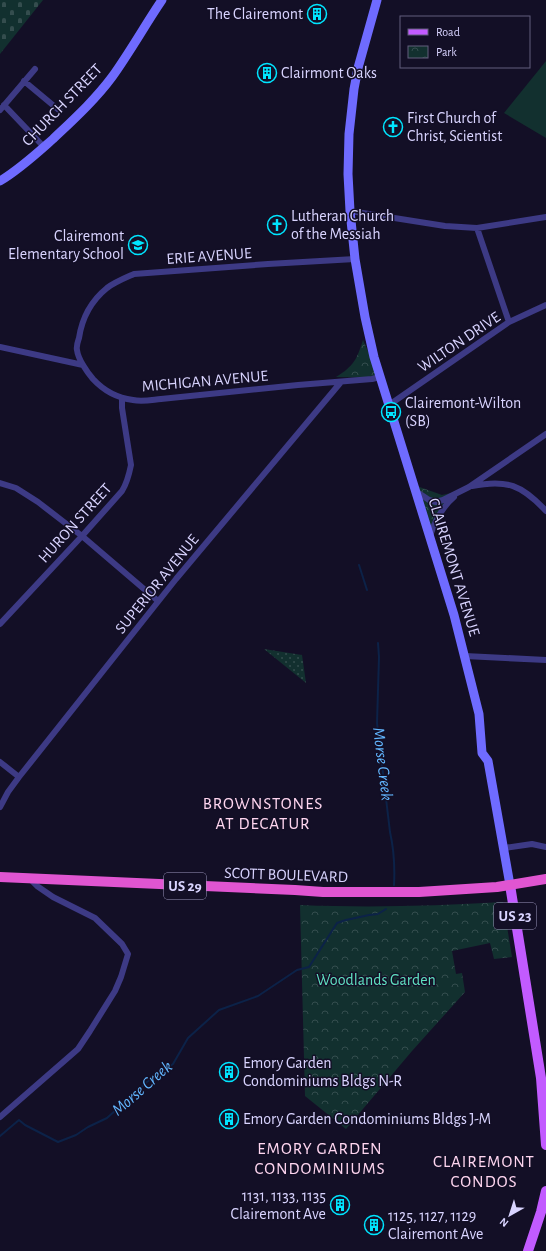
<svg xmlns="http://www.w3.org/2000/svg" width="546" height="1251" font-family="'Alegreya Sans',sans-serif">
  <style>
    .grass { fill: url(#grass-dots) }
    .cemetery { fill: url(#cemetery-stones) }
    .park { fill: url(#park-crowns) }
    .pitch { fill: #12302f }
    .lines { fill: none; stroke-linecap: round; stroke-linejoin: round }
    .stream { stroke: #0c2248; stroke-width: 2 }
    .minor { stroke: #3d3a85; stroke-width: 6 }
    .secondary { stroke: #6f6bff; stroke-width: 9 }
    .primary { stroke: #c25bff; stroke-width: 10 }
    .trunk { stroke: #e055d1; stroke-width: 10 }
    .labels { text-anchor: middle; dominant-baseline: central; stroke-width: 3; stroke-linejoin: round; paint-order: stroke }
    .shield { fill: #130f26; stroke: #9e99be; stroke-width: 1 }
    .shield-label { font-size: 15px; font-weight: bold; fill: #d9d4ff }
    .poi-label { font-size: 16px; fill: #d9d4ff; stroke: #130f26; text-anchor: start }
    .street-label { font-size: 16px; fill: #d9d4ff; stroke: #130f26 }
    .park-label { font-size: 16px; fill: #5fe0c0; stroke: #130f26 }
    .water-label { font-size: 17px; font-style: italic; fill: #62b6ff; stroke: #130f26 }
    .neighbourhood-label { font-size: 17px; letter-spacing: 1px; fill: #ffd6f0; stroke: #130f26 }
  </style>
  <defs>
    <pattern id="grass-dots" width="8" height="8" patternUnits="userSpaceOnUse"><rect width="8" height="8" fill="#12302f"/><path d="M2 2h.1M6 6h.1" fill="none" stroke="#344d4e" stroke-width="1.8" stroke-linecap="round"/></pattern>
    <pattern id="cemetery-stones" width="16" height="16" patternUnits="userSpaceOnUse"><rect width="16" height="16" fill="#12302f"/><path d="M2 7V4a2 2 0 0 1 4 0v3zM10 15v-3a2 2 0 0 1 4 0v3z" fill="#344d4e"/></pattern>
    <pattern id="park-crowns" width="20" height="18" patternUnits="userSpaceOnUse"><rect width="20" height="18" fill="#12302f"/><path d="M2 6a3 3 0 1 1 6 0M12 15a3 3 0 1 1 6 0" fill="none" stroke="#344d4e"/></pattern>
  </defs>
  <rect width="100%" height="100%" fill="#130f26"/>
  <!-- grass -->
  <path class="grass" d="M 264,649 L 302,655 L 306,683 Z"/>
  <!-- cemetery -->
  <path class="cemetery" d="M 0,0 L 43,0 L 0,54 Z"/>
  <!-- park -->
  <path class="park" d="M 363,340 L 380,378 L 336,377 C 354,366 357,359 363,340 Z
    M 414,485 L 442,495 L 460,491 L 452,498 L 432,530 Z
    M 503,902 L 512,957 L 494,959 L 490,943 L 452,951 L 456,974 L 462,973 L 465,992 L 412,1051 L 346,1129 L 305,1096 L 300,905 C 368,908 435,906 503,902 Z"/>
  <!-- pitch -->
  <path class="pitch" d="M 546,61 L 546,138 L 504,113 Z"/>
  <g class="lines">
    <!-- stream -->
    <path class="stream" d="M 359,565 L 367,590
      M 378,643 L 379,657 L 377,723 L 390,832 C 394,850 395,867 394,885
      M 0,1136 L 19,1120 L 25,1125 L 58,1142 L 76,1135 L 88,1127 L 107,1118 L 147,1082 L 173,1064 L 188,1038 L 219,1010 L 258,996 L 297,970 L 309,967 L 337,923 L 346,920 L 369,915 L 378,914 L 386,909"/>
    <!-- minor -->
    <path class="minor" d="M 24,81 L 60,111
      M 4,105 L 44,147
      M 0,110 L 35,69
      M 350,211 L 445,226 L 477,228 L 546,217
      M 477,228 L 509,322
      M 355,259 L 268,264 L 134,274 C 125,278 115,282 107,288 C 91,301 82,318 79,338 C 78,341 76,346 77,350 C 78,359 87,372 93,379 C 104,391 118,398 133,400 C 142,402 151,400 161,399 L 298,385 L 372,379 L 380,377
      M 0,347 L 83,365
      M 389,405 L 509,322 L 546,305
      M 0,483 L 16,488 L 38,502 L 82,536 L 158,601
      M 472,486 C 507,479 522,485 546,511
      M 417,492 L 429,500 L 436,502 L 443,500 L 469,487 L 546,434
      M 430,536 C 435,521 442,507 454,497
      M 0,624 L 82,536 L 122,491 C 127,483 129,475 131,465 L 122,408 L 122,398
      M 465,656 L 546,660
      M 0,762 L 19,777
      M 0,807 L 8,792 L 19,777 L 176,579 L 341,382
      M 504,848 L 532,844 L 546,847
      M 0,1117 L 78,1049 L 90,1031 L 115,991 L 121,977 L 128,954 L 122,944 L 95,918 L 53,897 L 37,886 L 29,878"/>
    <!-- secondary -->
    <path class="secondary" d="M 377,0 L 358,68 L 354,89 L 349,134 L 348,174 L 350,211 L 355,259 L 365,317 L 374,357 L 454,615 L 479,714 L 482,753 L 488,761 L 510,885
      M 0,181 C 20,169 36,154 53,139 C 73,120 95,100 112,77 C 130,52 145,25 162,0"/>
    <!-- primary -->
    <path class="primary" d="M 510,885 L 541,1078 L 546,1145
      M 528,1251 L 541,1212 L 546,1191"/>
    <!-- trunk -->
    <path class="trunk" d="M 0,877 L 295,890 L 323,892 L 419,892 L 497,887 L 546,879"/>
  </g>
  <!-- icons -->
  <defs>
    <symbol id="building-ring" viewBox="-11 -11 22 22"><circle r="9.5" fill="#130f26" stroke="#00e5ff" stroke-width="1.5"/><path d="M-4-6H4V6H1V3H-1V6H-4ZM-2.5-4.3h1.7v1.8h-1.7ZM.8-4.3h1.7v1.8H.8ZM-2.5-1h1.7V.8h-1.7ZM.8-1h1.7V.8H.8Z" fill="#00e5ff"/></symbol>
    <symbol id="church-ring" viewBox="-11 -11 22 22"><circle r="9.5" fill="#130f26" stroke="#00e5ff" stroke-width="1.5"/><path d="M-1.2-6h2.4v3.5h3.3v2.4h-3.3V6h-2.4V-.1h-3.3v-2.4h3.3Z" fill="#00e5ff"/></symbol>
    <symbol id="school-ring" viewBox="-11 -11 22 22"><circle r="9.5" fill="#130f26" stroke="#00e5ff" stroke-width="1.5"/><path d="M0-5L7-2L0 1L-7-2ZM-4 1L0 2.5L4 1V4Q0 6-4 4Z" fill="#00e5ff"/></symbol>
    <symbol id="bus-ring" viewBox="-11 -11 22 22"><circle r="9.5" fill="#130f26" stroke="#00e5ff" stroke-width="1.5"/><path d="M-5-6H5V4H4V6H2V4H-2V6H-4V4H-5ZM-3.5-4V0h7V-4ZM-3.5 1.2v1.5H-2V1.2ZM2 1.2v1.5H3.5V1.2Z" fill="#00e5ff"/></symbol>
  </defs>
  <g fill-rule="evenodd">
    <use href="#building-ring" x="306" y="3" width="22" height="22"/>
    <use href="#building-ring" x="256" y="62" width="22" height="22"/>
    <use href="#church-ring" x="382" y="116" width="22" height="22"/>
    <use href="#church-ring" x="266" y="214" width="22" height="22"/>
    <use href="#school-ring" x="127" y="234" width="22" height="22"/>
    <use href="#bus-ring" x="380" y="401" width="22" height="22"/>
    <use href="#building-ring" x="218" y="1061" width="22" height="22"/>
    <use href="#building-ring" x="218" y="1108" width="22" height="22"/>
    <use href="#building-ring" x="329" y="1194" width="22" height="22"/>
    <use href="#building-ring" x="363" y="1214" width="22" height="22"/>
  </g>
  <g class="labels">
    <!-- shield labels -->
    <g class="shield">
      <rect x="164" y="873" width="42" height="26" rx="3"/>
      <rect x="494" y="903" width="42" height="26" rx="3"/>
    </g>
    <g class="shield-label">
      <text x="185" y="886">US 29</text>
      <text x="515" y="916">US 23</text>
    </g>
    <!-- poi labels -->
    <g class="poi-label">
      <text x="303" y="14" text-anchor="end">The Clairemont</text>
      <text x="281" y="73">Clairmont Oaks</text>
      <text x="407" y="118">First Church of<tspan x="407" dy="18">Christ, Scientist</tspan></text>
      <text x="291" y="216">Lutheran Church<tspan x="291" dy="18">of the Messiah</tspan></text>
      <text x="124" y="236" text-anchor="end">Clairemont<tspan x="124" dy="18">Elementary School</tspan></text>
      <text x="405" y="403">Clairemont-Wilton<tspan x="405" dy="18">(SB)</tspan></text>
      <text x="243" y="1063">Emory Garden<tspan x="243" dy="18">Condominiums Bldgs N-R</tspan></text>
      <text x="243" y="1119">Emory Garden Condominiums Bldgs J-M</text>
      <text x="326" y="1196" text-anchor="end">1131, 1133, 1135<tspan x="326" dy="18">Clairemont Ave</tspan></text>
      <text x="388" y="1216">1125, 1127, 1129<tspan x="388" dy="18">Clairemont Ave</tspan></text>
    </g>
    <!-- street labels -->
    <g class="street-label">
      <text transform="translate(62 105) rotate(-46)">CHURCH STREET</text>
      <text transform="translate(209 256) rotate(-4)">ERIE AVENUE</text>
      <text transform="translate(459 342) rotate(-34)">WILTON DRIVE</text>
      <text transform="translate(205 381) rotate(-5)">MICHIGAN AVENUE</text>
      <text transform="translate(75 523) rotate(-48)">HURON STREET</text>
      <text transform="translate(454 567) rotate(73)">CLAIREMONT AVENUE</text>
      <text transform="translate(157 584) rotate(-51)">SUPERIOR AVENUE</text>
      <text transform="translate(286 875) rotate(2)">SCOTT BOULEVARD</text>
    </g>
    <!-- park labels -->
    <g class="park-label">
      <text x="376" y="980">Woodlands Garden</text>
    </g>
    <!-- water labels -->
    <g class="water-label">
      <text transform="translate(383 764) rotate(83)">Morse Creek</text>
      <text transform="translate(142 1088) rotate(-41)">Morse Creek</text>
    </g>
    <!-- neighbourhood labels -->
    <g class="neighbourhood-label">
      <text x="263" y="803">BROWNSTONES<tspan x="263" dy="20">AT DECATUR</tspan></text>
      <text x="320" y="1148">EMORY GARDEN<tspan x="320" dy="20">CONDOMINIUMS</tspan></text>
      <text x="484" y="1161">CLAIREMONT<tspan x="484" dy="20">CONDOS</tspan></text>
    </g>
  </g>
  <!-- legend -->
  <rect x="400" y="16" width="130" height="52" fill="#130f26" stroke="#625e7d"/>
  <rect x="408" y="29" width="20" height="6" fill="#c25bff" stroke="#625e7d"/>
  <text x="436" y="36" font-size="12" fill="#d9d4ff">Road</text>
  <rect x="408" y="46" width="20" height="12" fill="url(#park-crowns)" stroke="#625e7d"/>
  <text x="436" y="56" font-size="12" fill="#d9d4ff">Park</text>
  <!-- north arrow -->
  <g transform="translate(510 1215) rotate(219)" stroke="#130f26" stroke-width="3" paint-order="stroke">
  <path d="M0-3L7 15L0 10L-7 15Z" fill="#d9d4ff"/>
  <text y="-6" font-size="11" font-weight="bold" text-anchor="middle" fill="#d9d4ff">N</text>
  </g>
</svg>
